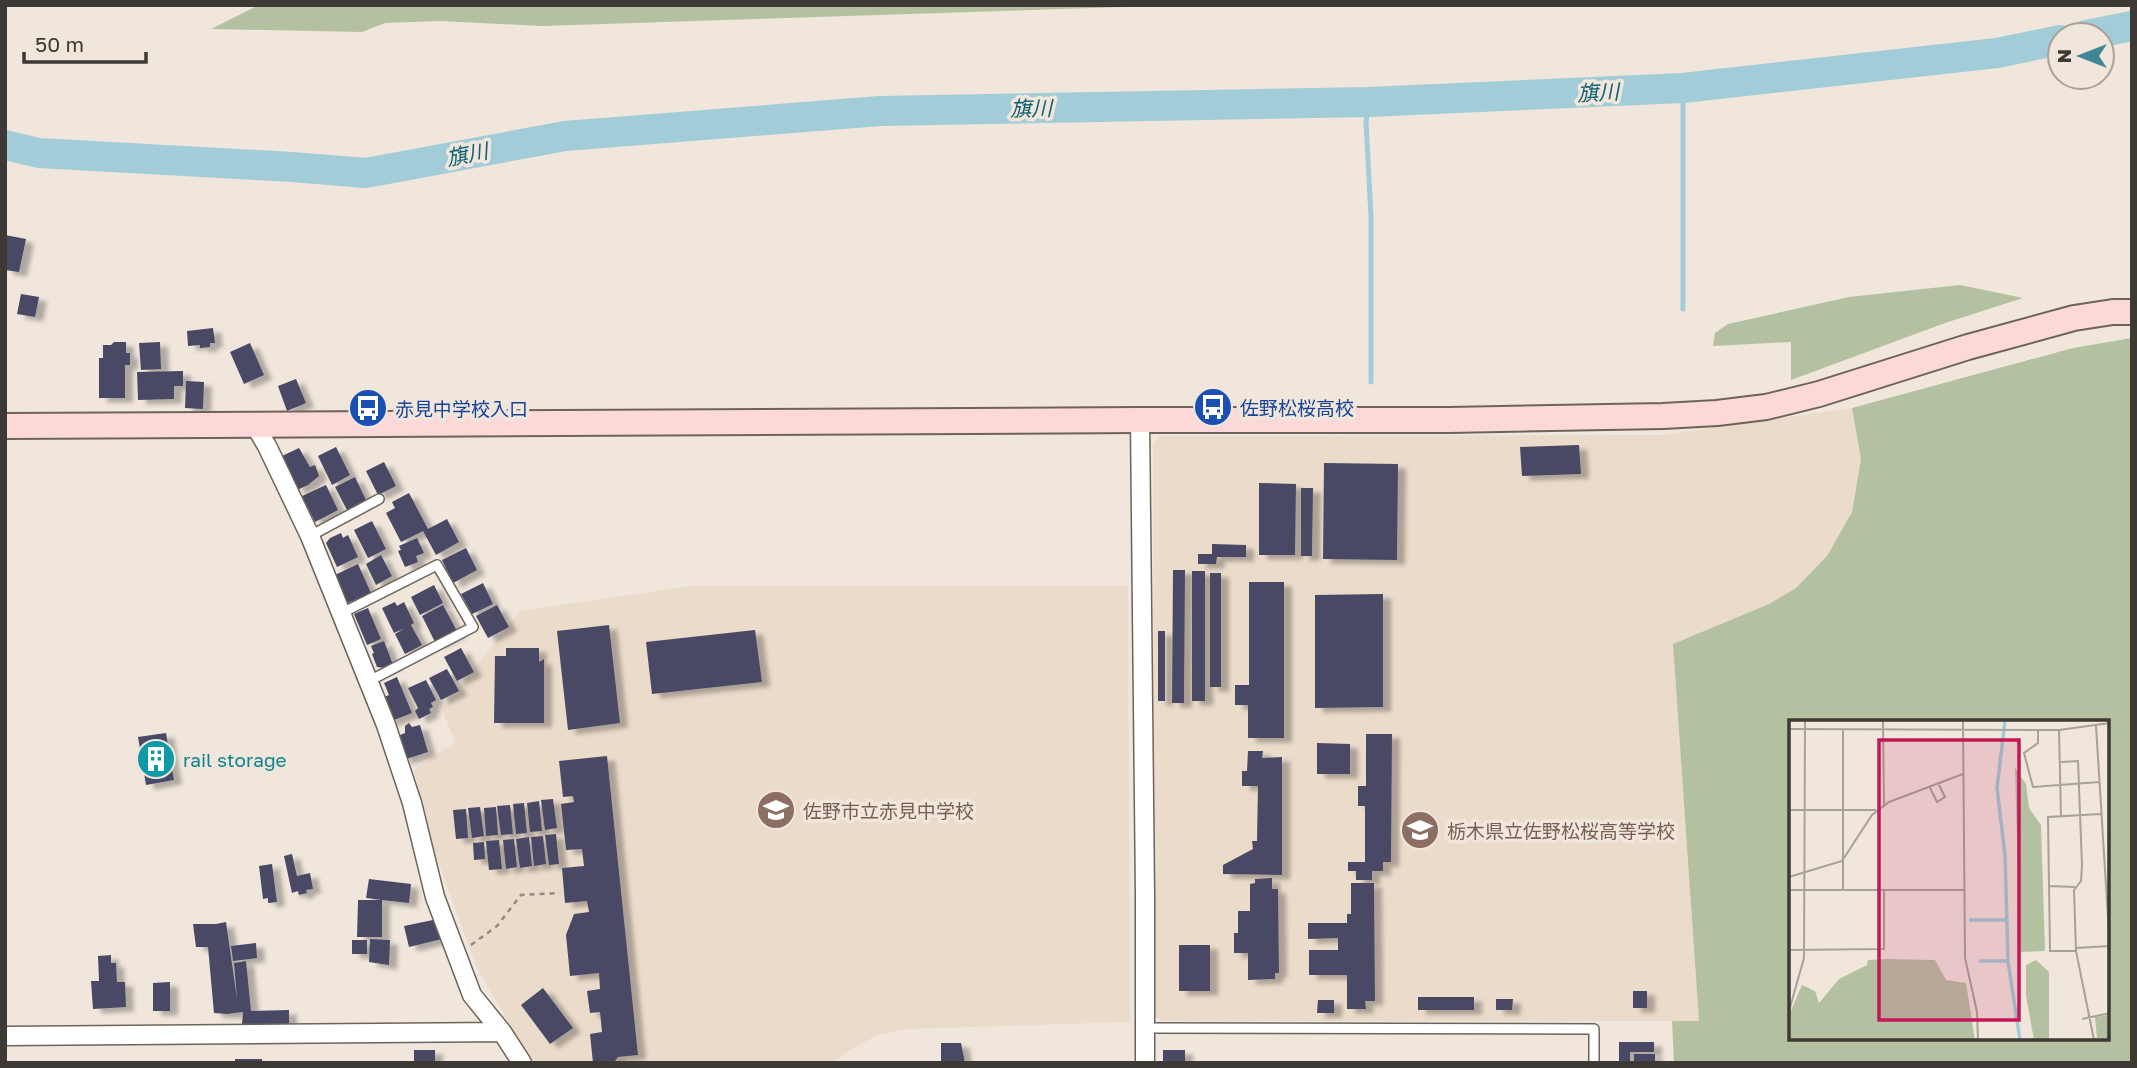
<svg xmlns="http://www.w3.org/2000/svg" width="2137" height="1068" font-family="'Golos Text','Noto Sans JP',sans-serif">
  <style>
    .built { fill: #eadbca }
    .green { fill: #b4c1a1; fill-rule: evenodd }
    .lines { fill: none; stroke-linecap: round; stroke-linejoin: round }
    .stream { stroke: #a1ccd8; stroke-width: 5 }
    .river { stroke: #a1ccd8; stroke-width: 30 }
    .building { fill: #484966; filter: url(#shadow) }
    .lane-casing { stroke: #6c645a; stroke-width: 12 }
    .street-casing { stroke: #6c645a; stroke-width: 21 }
    .secondary-casing { stroke: #6c645a; stroke-width: 28 }
    .path { stroke: #918a83; stroke-width: 2.5; stroke-dasharray: 5 5; stroke-linecap: butt }
    .lane { stroke: #fff; stroke-width: 9 }
    .street { stroke: #fff; stroke-width: 18 }
    .secondary { stroke: #fdd8d9; stroke-width: 24 }
    .labels { text-anchor: middle; dominant-baseline: central; stroke-width: 7; stroke-linejoin: round; paint-order: stroke }
    .transit-label { font-size: 19px; fill: #164399; stroke: #f0e6db; text-anchor: start }
    .culture-label { font-size: 19px; fill: #0d838f; stroke: #f0e6db; text-anchor: start }
    .education-label { font-size: 19px; fill: #785e54; stroke: #f0e6db; text-anchor: start }
    .water-label { font-size: 21px; font-style: italic; fill: #0d6173; stroke: #f0e6db }
    .inset-river { fill: none; stroke: #a1ccd8; stroke-width: 3.5 }
    .inset-road { fill: none; stroke: #a8a199; stroke-width: 2 }
    .view { fill: #c2185b; fill-opacity: 0.15; stroke: #c2185b; stroke-width: 3.5 }
    .inset-edge { fill: none; stroke: #3d3935; stroke-width: 3.5 }
  </style>
  <defs>
    <filter id="shadow"><feDropShadow dx="8" dy="4.5" stdDeviation="2" flood-color="#0004"/></filter>
  </defs>
  <rect width="100%" height="100%" fill="#f0e6db"/>
  <!-- built -->
  <path class="built" d="M 1852,408 L 1861,459 L 1852,512 L 1827,556 L 1796,588 L 1769,604 L 1673,644 L 1699,1021 L 1162,1021 L 1154,1016 L 1153,444 L 1160,436 L 1662,435 Z
    M 691,586 L 1128,586 L 1130,1022 L 906,1029 L 878,1035 L 849,1050 L 833,1063 L 532,1063 L 476,966 L 434,850 L 414,770 L 455,742 L 442,709 L 520,611 Z"/>
  <!-- green -->
  <path class="green" d="M 259,5 L 1184,5 L 543,26 L 440,21 L 385,23 L 362,32 L 211,29 Z
    M 1960,285 L 2023,298 L 1945,323 L 1791,380 L 1791,342 L 1713,346 L 1715,333 L 1728,324 L 1849,297 Z
    M 2132,338 L 2132,1063 L 1674,1063 L 1672,1021 L 1699,1021 L 1673,644 L 1769,604 L 1796,588 L 1827,556 L 1852,512 L 1861,459 L 1852,408 L 2073,348 ZM 1790,722 L 2107,722 L 2107,1038 L 1790,1038 Z"/>
  <g class="lines">
    <!-- stream -->
    <path class="stream" d="M 1368,102 L 1366,122 L 1371,216 L 1371,382
      M 1683,309 L 1683,88"/>
    <!-- river -->
    <path class="river" d="M 2086,35 L 2132,26
      M 5,145 L 39,153 L 292,167 L 366,173 L 565,136 L 880,111 L 1368,102 L 1683,88 L 1997,53 L 2060,40"/>
  </g>
  <!-- building -->
  <path class="building" d="M 5,235 L 26,239 L 19,272 L 5,270 Z
    M 21,294 L 39,297 L 35,317 L 17,314 Z
    M 213,328 L 215,343 L 210,343 L 210,347 L 200,348 L 200,345 L 188,346 L 187,331 Z
    M 114,342 L 126,342 L 126,353 L 130,353 L 130,365 L 125,365 L 125,398 L 99,398 L 99,358 L 103,358 L 103,345 L 111,345 Z
    M 160,342 L 161,369 L 141,370 L 139,343 Z
    M 250,343 L 264,375 L 244,384 L 230,352 Z
    M 183,371 L 183,386 L 174,386 L 174,399 L 138,400 L 137,372 Z
    M 296,379 L 306,403 L 287,411 L 278,386 Z
    M 186,381 L 204,382 L 203,409 L 185,408 Z
    M 1579,445 L 1581,474 L 1522,476 L 1520,447 Z
    M 336,447 L 350,475 L 332,485 L 318,456 Z
    M 299,448 L 310,467 L 315,465 L 319,476 L 308,485 L 297,490 L 282,456 Z
    M 384,462 L 396,486 L 378,495 L 366,471 Z
    M 1324,463 L 1398,464 L 1397,560 L 1323,559 Z
    M 355,477 L 366,500 L 347,510 L 335,487 Z
    M 1259,483 L 1296,484 L 1295,555 L 1259,555 Z
    M 326,485 L 338,510 L 315,522 L 302,496 Z
    M 1301,488 L 1313,488 L 1312,556 L 1301,556 Z
    M 409,493 L 428,529 L 447,519 L 459,542 L 436,555 L 423,531 L 401,542 L 386,513 L 395,508 L 392,502 Z
    M 372,521 L 386,549 L 368,558 L 354,530 Z
    M 341,533 L 343,538 L 348,535 L 358,557 L 337,567 L 326,543 L 330,538 Z
    M 417,538 L 424,553 L 416,556 L 418,562 L 405,567 L 398,551 L 401,550 L 399,546 Z
    M 1212,544 L 1246,545 L 1246,557 L 1217,557 L 1216,564 L 1198,564 L 1198,554 L 1212,554 Z
    M 466,548 L 477,570 L 453,583 L 442,560 Z
    M 381,555 L 392,576 L 376,585 L 366,564 Z
    M 358,564 L 371,593 L 348,603 L 335,575 Z
    M 1173,570 L 1185,570 L 1184,703 L 1172,703 Z
    M 1192,571 L 1205,571 L 1205,701 L 1192,701 Z
    M 1210,573 L 1221,573 L 1221,687 L 1210,687 Z
    M 1249,582 L 1284,582 L 1284,738 L 1248,738 L 1248,705 L 1235,705 L 1235,685 L 1249,685 Z
    M 483,583 L 493,604 L 472,614 L 461,594 Z
    M 434,585 L 443,603 L 420,615 L 411,597 Z
    M 1383,594 L 1383,707 L 1315,708 L 1315,595 Z
    M 395,602 L 397,606 L 404,602 L 414,623 L 411,625 L 422,645 L 405,654 L 395,634 L 405,628 L 394,633 L 382,608 Z
    M 443,605 L 458,633 L 436,644 L 422,616 Z
    M 497,605 L 509,627 L 488,638 L 476,616 Z
    M 368,608 L 381,639 L 367,645 L 354,614 Z
    M 609,625 L 620,723 L 568,730 L 557,631 Z
    M 755,630 L 762,682 L 652,694 L 646,642 Z
    M 1158,631 L 1165,631 L 1165,701 L 1158,701 Z
    M 384,641 L 392,662 L 392,666 L 386,668 L 377,667 L 372,654 L 374,653 L 371,646 Z
    M 461,648 L 474,672 L 457,681 L 444,657 Z
    M 506,648 L 539,648 L 539,662 L 544,659 L 544,723 L 494,723 L 495,656 L 506,656 Z
    M 447,669 L 459,691 L 441,700 L 429,678 Z
    M 397,677 L 412,713 L 389,722 L 380,699 L 389,695 L 384,683 Z
    M 426,680 L 436,700 L 431,703 L 433,707 L 429,709 L 431,713 L 419,719 L 415,711 L 418,708 L 408,688 Z
    M 409,723 L 412,727 L 420,725 L 428,752 L 403,760 L 395,737 L 405,733 L 405,726 Z
    M 166,733 L 174,780 L 146,785 L 138,737 Z
    M 1366,734 L 1392,734 L 1391,862 L 1383,862 L 1383,871 L 1372,871 L 1372,880 L 1356,880 L 1356,871 L 1348,871 L 1348,862 L 1365,862 L 1365,806 L 1358,806 L 1358,786 L 1366,786 Z
    M 1317,743 L 1350,744 L 1350,774 L 1317,774 Z
    M 1248,751 L 1263,751 L 1262,758 L 1282,757 L 1282,875 L 1223,874 L 1223,865 L 1253,849 L 1252,841 L 1257,841 L 1258,786 L 1242,786 L 1242,771 L 1247,771 Z
    M 607,756 L 638,1055 L 618,1057 L 615,1061 L 593,1063 L 590,1034 L 602,1032 L 600,1012 L 590,1013 L 587,991 L 600,989 L 599,973 L 570,976 L 566,935 L 574,914 L 589,912 L 587,901 L 565,903 L 562,868 L 584,866 L 582,849 L 566,850 L 561,804 L 574,802 L 573,796 L 563,797 L 559,761 Z
    M 553,799 L 557,828 L 545,830 L 541,800 Z
    M 539,801 L 542,831 L 530,832 L 527,803 Z
    M 524,803 L 527,833 L 516,834 L 513,804 Z
    M 510,805 L 513,834 L 501,835 L 497,806 Z
    M 480,807 L 484,836 L 472,838 L 468,808 Z
    M 496,807 L 498,835 L 486,836 L 484,808 Z
    M 466,809 L 468,838 L 456,839 L 453,810 Z
    M 556,834 L 559,864 L 549,865 L 545,835 Z
    M 543,836 L 546,864 L 534,866 L 531,837 Z
    M 529,837 L 532,866 L 520,868 L 516,839 Z
    M 514,839 L 517,867 L 506,869 L 503,840 Z
    M 499,840 L 502,869 L 489,870 L 486,841 Z
    M 484,842 L 485,859 L 474,860 L 473,843 Z
    M 292,854 L 297,876 L 310,873 L 313,889 L 306,890 L 307,893 L 299,895 L 298,891 L 292,893 L 284,856 Z
    M 272,864 L 277,902 L 268,903 L 268,898 L 263,899 L 259,866 Z
    M 1272,878 L 1272,889 L 1278,889 L 1279,973 L 1275,973 L 1275,979 L 1248,980 L 1248,953 L 1234,953 L 1234,933 L 1238,933 L 1238,911 L 1250,911 L 1250,884 L 1255,883 L 1255,879 Z
    M 369,879 L 411,884 L 409,903 L 382,900 L 382,937 L 357,937 L 358,900 L 382,900 L 366,898 Z
    M 1351,883 L 1374,883 L 1375,1001 L 1365,1001 L 1366,1009 L 1347,1009 L 1347,975 L 1309,975 L 1309,950 L 1338,950 L 1338,938 L 1308,939 L 1308,923 L 1347,923 L 1347,914 L 1351,914 Z
    M 438,919 L 442,939 L 409,947 L 404,926 Z
    M 226,922 L 237,999 L 234,963 L 246,961 L 251,1011 L 289,1010 L 289,1026 L 242,1024 L 243,1012 L 227,1014 L 214,1013 L 208,947 L 196,947 L 193,924 L 216,924 Z
    M 370,939 L 390,940 L 389,965 L 369,962 Z
    M 352,940 L 367,940 L 367,954 L 352,954 Z
    M 256,943 L 257,958 L 233,961 L 231,946 Z
    M 1179,945 L 1210,945 L 1210,991 L 1179,991 Z
    M 111,955 L 111,963 L 116,963 L 117,982 L 125,982 L 126,1007 L 93,1009 L 91,981 L 99,981 L 98,956 Z
    M 170,982 L 170,1011 L 153,1011 L 153,983 Z
    M 543,988 L 573,1028 L 550,1044 L 521,1005 Z
    M 1633,991 L 1647,991 L 1647,1008 L 1633,1008 Z
    M 1418,997 L 1474,997 L 1474,1010 L 1418,1010 Z
    M 1496,999 L 1513,999 L 1512,1010 L 1496,1010 Z
    M 1318,1000 L 1334,1000 L 1334,1013 L 1317,1013 Z
    M 1619,1042 L 1654,1042 L 1654,1052 L 1630,1052 L 1630,1063 L 1619,1063 Z
    M 941,1043 L 961,1043 L 965,1063 L 941,1063 Z
    M 414,1050 L 435,1050 L 435,1063 L 414,1063 Z
    M 1163,1050 L 1185,1050 L 1185,1063 L 1163,1063 Z
    M 1634,1054 L 1655,1054 L 1655,1063 L 1634,1063 Z
    M 235,1059 L 262,1059 L 262,1063 L 235,1063 Z"/>
  <g class="lines">
    <defs>
      <path id="lane" d="M 310,536 L 379,499
        M 342,613 L 437,565 L 473,627 L 369,681
        M 1145,1028 L 1594,1029 L 1594,1063"/>
      <path id="street" d="M 1140,420 L 1145,895 L 1145,1063
        M 254,424 L 267,446 L 310,536 L 386,725 L 412,803 L 435,897 L 472,995 L 502,1032 L 522,1063
        M 5,1036 L 502,1032"/>
      <path id="secondary" d="M 5,426 L 1140,420 L 1449,420 L 1663,416 L 1717,413 L 1766,407 L 1819,394 L 1968,347 L 2074,318 L 2113,312 L 2132,312"/>
    </defs>
    <!-- lane casing -->
    <use href="#lane" class="lane-casing"/>
    <!-- street casing -->
    <use href="#street" class="street-casing"/>
    <!-- secondary casing -->
    <use href="#secondary" class="secondary-casing"/>
    <!-- path -->
    <path class="path" d="M 471,945 L 497,926 L 521,895 L 558,893"/>
    <!-- lane -->
    <use href="#lane" class="lane"/>
    <!-- street -->
    <use href="#street" class="street"/>
    <!-- secondary -->
    <use href="#secondary" class="secondary"/>
  </g>
  <!-- icons -->
  <defs>
    <symbol id="bus-disc" viewBox="-11 -11 22 22"><circle r="9.5" fill="#1a4fb4" stroke="#f0e6db"/><path d="M-5-6H5V4H4V6H2V4H-2V6H-4V4H-5ZM-3.5-4V0h7V-4ZM-3.5 1.2v1.5H-2V1.2ZM2 1.2v1.5H3.5V1.2Z" fill="#fff"/></symbol>
    <symbol id="building-disc" viewBox="-11 -11 22 22"><circle r="9.5" fill="#0f9aa8" stroke="#f0e6db"/><path d="M-4-6H4V6H1V3H-1V6H-4ZM-2.5-4.3h1.7v1.8h-1.7ZM.8-4.3h1.7v1.8H.8ZM-2.5-1h1.7V.8h-1.7ZM.8-1h1.7V.8H.8Z" fill="#fff"/></symbol>
    <symbol id="school-disc" viewBox="-11 -11 22 22"><circle r="9.5" fill="#8d6e63" stroke="#f0e6db"/><path d="M0-5L7-2L0 1L-7-2ZM-4 1L0 2.5L4 1V4Q0 6-4 4Z" fill="#fff"/></symbol>
  </defs>
  <g fill-rule="evenodd">
    <use href="#bus-disc" x="1191" y="385" width="44" height="44"/>
    <use href="#bus-disc" x="346" y="386" width="44" height="44"/>
    <use href="#building-disc" x="134" y="737" width="44" height="44"/>
    <use href="#school-disc" x="754" y="788" width="44" height="44"/>
    <use href="#school-disc" x="1398" y="808" width="44" height="44"/>
  </g>
  <g class="labels">
    <!-- transit labels -->
    <g class="transit-label">
      <text x="1240" y="407">佐野松桜高校</text>
      <text x="395" y="408">赤見中学校入口</text>
    </g>
    <!-- culture labels -->
    <g class="culture-label">
      <text x="183" y="759">rail storage</text>
    </g>
    <!-- education labels -->
    <g class="education-label">
      <text x="803" y="810">佐野市立赤見中学校</text>
      <text x="1447" y="830">栃木県立佐野松桜高等学校</text>
    </g>
    <!-- water labels -->
    <g class="water-label">
      <text transform="translate(1598 92) rotate(-3)">旗川</text>
      <text transform="translate(1031 108) rotate(-1)">旗川</text>
      <text transform="translate(467 154) rotate(-11)">旗川</text>
    </g>
  </g>
  <!-- overview -->
  <g transform="translate(1789 720)">
    <rect width="320" height="320" fill="#f0e6db"/>
    <path d="M 226,48 L 237,64 L 240,88 L 252,105 L 256,231 L 231,232 ZM 96,239 L 146,240 L 157,260 L 177,263 L 186,320 L 0,320 L 0,295 L 13,265 L 26,271 L 30,283 L 50,259 L 78,245 L 79,240 ZM 247,240 L 260,252 L 260,320 L 245,320 L 237,276 L 237,245 ZM 320,295 L 320,319 L 308,318 L 306,297 Z" fill="#b4c1a1"/>
    <path class="inset-river" d="M 216,1 L 208,68 L 216,135 L 219,241 L 231,320M 180,200 L 217,200M 190,241 L 219,241"/>
    <path class="inset-road" d="M 94,1 L 95,85M 174,1 L 176,238 L 188,292 L 189,320M 307,6 L 321,229M 0,9 L 270,10 L 321,3M 270,10 L 272,96M 249,11 L 249,23 L 235,33 L 244,67 L 310,62M 272,42 L 289,41 L 293,145 L 292,161 L 285,170 L 287,231 L 305,320M 141,68 L 148,82 L 156,77 L 150,65M 0,90 L 87,90M 0,157 L 53,141 L 83,95 L 100,82 L 174,54M 260,166 L 286,167M 0,170 L 175,170M 54,170 L 54,10M 287,228 L 320,226M 0,230 L 95,229 L 95,170M 287,231 L 261,231 L 259,97 L 312,94M 0,291 L 15,238 L 16,1M 293,299 L 321,293"/>
    <path class="view" d="M 90,20 L 230,20 L 230,300 L 90,300 Z"/>
    <rect width="320" height="320" class="inset-edge"/>
  </g>
  <!-- border -->
  <rect width="2137" height="1068" fill="none" stroke="#3d3935" stroke-width="14"/>
  <!-- north arrow -->
  <g transform="translate(2081 56) rotate(270)"><circle r="33" fill="#f0e6db" stroke="#a8a199" stroke-width="2"/>
  <path d="M0-5L12 26L0 18L-12 26Z" fill="#428595"/>
  <text y="-10" font-size="19" font-weight="bold" text-anchor="middle" fill="#3d3935">N</text>
  </g>
  <!-- scale -->
  <path d="M24 52v10h122v-10" fill="none" stroke="#3d3935" stroke-width="3.5"/>
  <text x="35" y="52" font-size="21" fill="#3d3935" stroke="#f0e6db" stroke-width="5" paint-order="stroke">50 m</text>
</svg>
